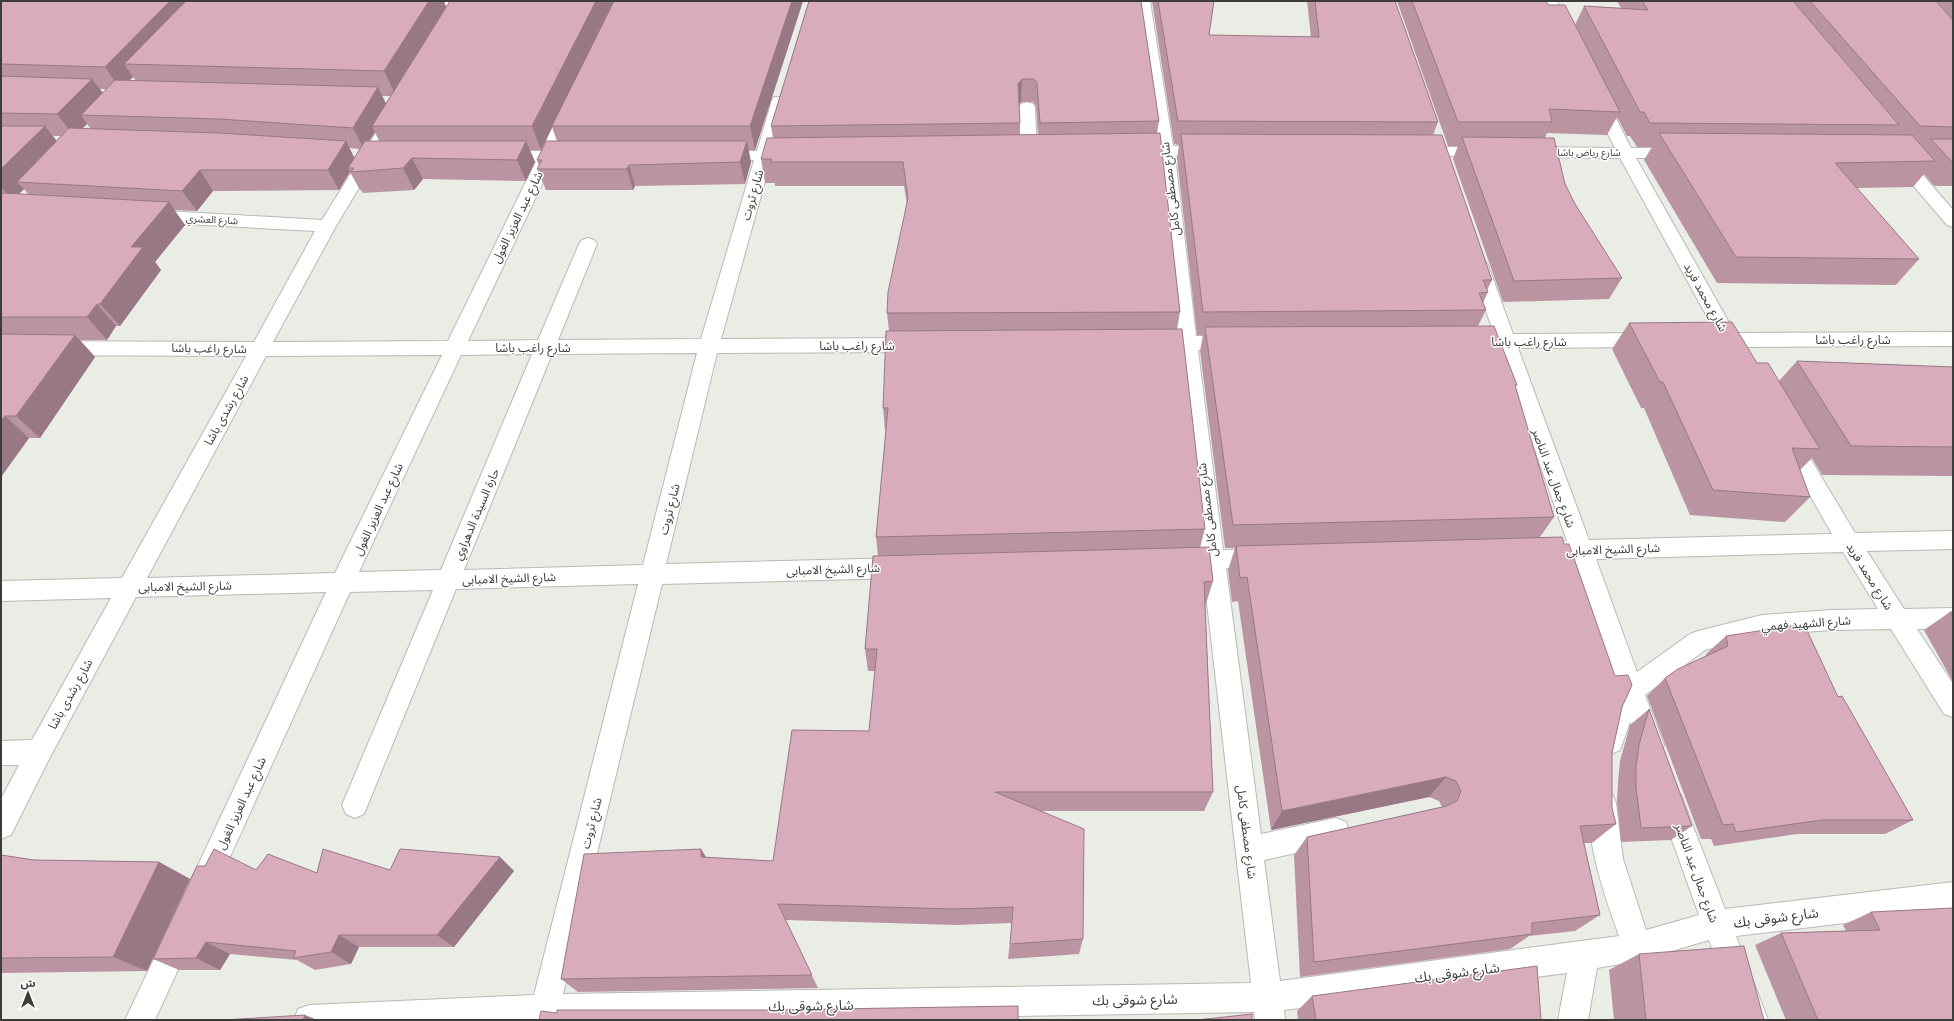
<svg xmlns="http://www.w3.org/2000/svg" width="1954" height="1021" font-family="'Open Sans','Noto Sans Arabic',sans-serif">
  <style>
    .lines { fill: none; stroke-linecap: round; stroke-linejoin: round }
    .minor-casing { stroke: #b8bab4; stroke-width: 2 }
    .minor { fill: #fff; fill-rule: evenodd }
    .wall { fill: #bb94a2; fill-rule: evenodd }
    .shaded-wall { fill: #987884 }
    .building { fill: #d9acbc; stroke: #987884 }
    .labels { text-anchor: middle; dominant-baseline: central; stroke-width: 3; stroke-linejoin: round; paint-order: stroke }
    .far-street-label { font-size: 10px; fill: #3c3c3a; stroke: #fff }
    .street-label { font-size: 12px; fill: #3c3c3a; stroke: #fff }
    .near-street-label { font-size: 14px; fill: #3c3c3a; stroke: #fff }
  </style>
  <rect width="100%" height="100%" fill="#eaece6"/>
  <g class="lines">
    <defs>
      <path id="minor" d="M 409,1 L 486,1 L 487,2 L 485,5 L 480,6 L 414,8 L 409,7 L 407,4 Z
        M 1136,1 L 1150,1 L 1173,146 L 1213,148 L 1215,151 L 1213,154 L 1175,156 L 1196,336 L 1232,336 L 1239,338 L 1242,343 L 1239,348 L 1232,350 L 1198,350 L 1223,550 L 1262,549 L 1270,551 L 1273,558 L 1270,565 L 1262,567 L 1226,568 L 1261,834 L 1336,818 L 1346,822 L 1349,831 L 1346,840 L 1336,844 L 1264,860 L 1280,981 L 1619,936 C 1607,902 1579,827 1594,794 L 1603,790 L 1612,794 L 1616,803 L 1623,859 L 1646,930 L 1699,915 L 1659,804 L 1663,795 L 1672,791 L 1681,795 L 1725,909 L 1953,882 L 1953,910 L 1736,936 L 1768,1020 L 1738,1020 L 1709,940 L 1638,961 L 1597,968 L 1588,1020 L 1558,1020 L 1567,973 L 1284,1010 L 1285,1020 L 1255,1020 L 1254,1012 L 776,1020 L 294,1020 L 298,1009 L 309,1005 L 534,995 L 638,584 L 456,589 L 364,814 L 355,818 L 346,814 L 342,805 L 433,590 L 350,592 L 216,888 L 206,892 L 196,888 L 192,878 L 326,592 L 136,597 L 48,761 L 11,835 L 1,839 L 1,799 L 19,765 L 1,765 L 1,741 L 32,740 L 111,598 L 1,601 L 1,581 L 122,578 L 246,356 L 1,355 L 1,341 L 254,342 L 315,231 L 150,222 L 144,220 L 141,216 L 144,212 L 150,210 L 322,220 L 387,115 L 389,112 L 401,112 L 403,115 L 336,226 L 273,342 L 448,341 L 536,161 L 496,160 L 494,156 L 496,152 L 502,151 L 541,151 L 561,110 L 563,107 L 575,107 L 577,110 L 558,151 L 575,152 L 577,156 L 575,160 L 553,161 L 468,341 L 538,340 L 579,244 L 582,240 L 588,238 L 594,240 L 597,244 L 558,340 L 701,339 L 754,160 L 714,160 L 712,156 L 714,152 L 720,151 L 757,151 L 772,100 L 774,97 L 786,97 L 788,100 L 774,150 L 797,152 L 799,155 L 797,158 L 771,160 L 721,339 L 916,338 L 923,340 L 926,345 L 923,350 L 916,352 L 717,353 L 666,564 L 902,558 L 910,561 L 913,568 L 910,575 L 902,578 L 662,584 L 563,994 L 1251,983 L 1203,569 L 1180,569 L 1172,567 L 1169,560 L 1172,553 L 1180,551 L 1201,550 L 1179,350 L 1154,350 L 1147,348 L 1144,343 L 1147,338 L 1154,336 L 1177,336 L 1158,156 L 1126,154 L 1124,151 L 1126,148 L 1157,146 ZM 697,353 L 643,565 L 464,570 L 552,354 ZM 532,354 L 441,570 L 359,572 L 461,355 ZM 442,355 L 335,573 L 147,578 L 266,356 Z
        M 1543,1 L 1557,1 L 1572,32 L 1570,35 L 1560,35 Z
        M 1598,94 L 1604,96 L 1606,99 L 1631,148 L 1677,148 L 1683,150 L 1685,153 L 1683,156 L 1677,158 L 1636,158 L 1735,333 L 1953,332 L 1953,346 L 1743,347 L 1741,353 L 1734,355 L 1727,353 L 1724,347 L 1705,345 L 1702,340 L 1705,335 L 1716,333 L 1620,158 L 1528,157 L 1522,155 L 1520,152 L 1522,149 L 1528,147 L 1615,148 L 1590,99 L 1592,96 Z
        M 1027,102 L 1033,104 L 1035,107 L 1037,153 L 1035,156 L 1029,158 L 1023,156 L 1021,153 L 1019,107 L 1021,104 Z
        M 1418,147 L 1485,147 L 1491,149 L 1493,152 L 1491,155 L 1485,157 L 1412,155 L 1410,152 L 1412,149 Z
        M 1899,153 L 1905,154 L 1953,210 L 1953,227 L 1947,225 L 1893,162 L 1891,158 L 1893,154 Z
        M 1479,259 L 1485,261 L 1488,265 L 1513,334 L 1648,333 L 1655,335 L 1658,340 L 1655,345 L 1648,347 L 1518,348 L 1589,540 L 1832,534 L 1778,439 L 1781,433 L 1788,431 L 1795,433 L 1855,533 L 1953,531 L 1953,549 L 1867,551 L 1904,609 L 1953,608 L 1953,628 L 1917,629 L 1953,684 L 1953,717 L 1944,714 L 1891,629 L 1832,630 L 1762,635 L 1705,650 L 1645,695 L 1664,745 L 1660,753 L 1651,757 L 1642,753 L 1630,722 L 1620,750 L 1611,754 L 1602,750 L 1598,742 L 1601,729 L 1619,690 L 1573,559 L 1542,560 L 1534,558 L 1531,551 L 1534,544 L 1542,542 L 1567,541 L 1499,348 L 1470,348 L 1463,346 L 1460,341 L 1463,336 L 1470,334 L 1494,334 L 1470,265 L 1473,261 ZM 1843,552 L 1878,609 L 1832,610 L 1762,615 L 1698,631 L 1690,634 L 1637,672 L 1596,559 Z
        M 179,923 L 189,927 L 193,937 L 155,1020 L 125,1020 L 169,927 Z"/>
    </defs>
    <!-- minor casing -->
    <use href="#minor" class="minor-casing"/>
    <!-- minor -->
    <use href="#minor" class="minor"/>
  </g>
  <!-- wall -->
  <path class="wall" d="M 1,1 L 444,1 L 446,8 L 450,1 L 803,1 L 755,150 L 748,150 L 751,162 L 745,184 L 635,186 L 633,190 L 546,190 L 537,169 L 539,166 L 537,160 L 557,141 L 552,127 L 541,150 L 530,150 L 535,162 L 526,181 L 423,179 L 414,190 L 363,193 L 361,190 L 360,190 L 350,172 L 339,190 L 213,191 L 197,211 L 174,210 L 185,225 L 155,262 L 161,270 L 120,326 L 116,326 L 107,340 L 80,340 L 95,357 L 40,438 L 29,438 L 1,477 ZM 133,77 L 136,81 L 129,81 ZM 100,89 L 106,89 L 103,93 ZM 382,96 L 391,96 L 386,103 ZM 87,124 L 91,129 L 82,129 ZM 375,132 L 379,141 L 369,141 ZM 53,136 L 61,136 L 57,141 ZM 349,148 L 360,149 L 354,158 ZM 24,189 L 28,194 L 19,194 Z
    M 809,1 L 1159,121 L 1157,133 L 1180,312 L 1177,329 L 1205,529 L 1200,547 L 1213,581 L 1206,604 L 1205,604 L 1213,792 L 1204,811 L 1041,811 L 1083,939 L 1079,954 L 1008,959 L 1012,923 L 956,925 L 785,920 L 818,988 L 578,992 L 561,979 L 701,849 L 706,857 L 773,861 L 869,731 L 875,671 L 868,671 L 865,649 L 878,556 L 876,537 L 886,430 L 885,430 L 883,408 L 889,331 L 887,313 L 907,204 L 904,186 L 775,186 L 775,183 L 765,183 L 761,159 L 773,138 L 771,126 ZM 1021,102 L 1033,102 L 1036,106 L 1038,135 L 1020,135 L 1020,123 L 1019,105 Z
    M 1152,1 L 1214,1 L 1209,35 L 1311,37 L 1307,1 L 1395,1 L 1438,122 L 1433,135 L 1492,280 L 1487,290 L 1488,292 L 1483,303 L 1486,310 L 1478,326 L 1517,385 L 1515,387 L 1554,517 L 1540,537 L 1564,544 L 1622,707 L 1612,753 L 1612,808 L 1616,824 L 1592,843 L 1584,843 L 1600,915 L 1575,931 L 1529,936 L 1510,949 L 1300,977 L 1294,855 L 1307,837 L 1442,807 L 1439,801 L 1429,797 L 1271,830 L 1238,601 L 1232,602 L 1228,570 L 1235,548 L 1225,548 L 1200,351 L 1203,335 L 1197,335 L 1177,158 L 1179,145 L 1174,144 Z
    M 1397,1 L 1546,1 L 1548,5 L 1575,25 L 1584,6 L 1621,8 L 1617,1 L 1953,1 L 1953,186 L 1934,186 L 1924,174 L 1913,187 L 1857,188 L 1919,259 L 1896,285 L 1717,283 L 1644,160 L 1652,147 L 1637,147 L 1630,136 L 1627,136 L 1617,117 L 1607,135 L 1547,133 L 1545,138 L 1565,184 L 1575,204 L 1622,278 L 1609,299 L 1503,302 L 1453,159 L 1458,146 L 1448,146 Z
    M 1629,323 L 1757,363 L 1779,381 L 1797,361 L 1953,367 L 1953,476 L 1822,475 L 1812,458 L 1800,470 L 1810,497 L 1785,522 L 1690,515 L 1644,408 L 1641,408 L 1612,349 Z
    M 1950,612 L 1953,612 L 1953,682 L 1924,630 Z
    M 1726,636 L 1838,697 L 1913,820 L 1885,834 L 1797,834 L 1714,846 L 1711,839 L 1701,839 L 1647,696 L 1665,678 L 1706,656 L 1706,654 Z
    M 1649,709 L 1692,826 L 1671,840 L 1621,842 L 1617,802 L 1618,782 L 1620,761 L 1630,725 Z
    M 1,855 L 34,860 L 159,862 L 190,879 L 147,971 L 1,973 Z
    M 500,857 L 514,871 L 454,947 L 359,947 L 351,964 L 315,970 L 297,960 L 230,954 L 220,970 L 179,970 L 153,959 L 205,866 L 256,870 L 317,873 L 390,870 Z
    M 1871,912 L 1953,1020 L 1786,1020 L 1755,945 L 1781,933 L 1846,931 L 1843,925 Z
    M 1639,954 L 1764,1020 L 1614,1020 L 1609,970 Z
    M 1312,996 L 1541,1020 L 1298,1020 L 1297,1011 Z"/>
  <!-- shaded-wall -->
  <path class="shaded-wall" d="M 170,1 L 187,1 L 124,64 L 133,77 L 120,89 L 105,67 Z
    M 429,1 L 444,1 L 448,12 L 396,96 L 384,71 Z
    M 596,1 L 614,1 L 541,150 L 532,126 Z
    M 792,1 L 803,1 L 755,150 L 750,126 Z
    M 92,79 L 109,101 L 81,115 L 87,124 L 74,136 L 57,114 Z
    M 1022,79 L 1021,102 L 1018,107 L 1018,84 Z
    M 378,87 L 388,108 L 372,126 L 375,132 L 364,149 L 353,128 Z
    M 45,126 L 62,148 L 17,182 L 24,189 L 12,200 L 1,187 L 1,169 Z
    M 346,141 L 356,161 L 348,168 L 350,172 L 339,190 L 328,170 Z
    M 526,141 L 535,162 L 526,181 L 517,160 Z
    M 747,141 L 751,162 L 745,184 L 740,162 Z
    M 412,158 L 423,179 L 414,190 L 403,168 Z
    M 629,165 L 635,186 L 633,190 L 627,169 Z
    M 200,170 L 213,191 L 197,211 L 182,191 Z
    M 169,202 L 185,225 L 155,262 L 161,270 L 120,326 L 100,304 L 131,247 Z
    M 97,304 L 116,326 L 107,340 L 87,317 Z
    M 75,335 L 95,357 L 40,438 L 16,416 Z
    M 5,416 L 29,438 L 1,477 L 1,421 Z
    M 1446,777 L 1429,797 L 1271,830 L 1282,811 Z
    M 701,849 L 711,867 L 701,857 Z
    M 500,857 L 514,871 L 454,947 L 437,935 Z
    M 159,862 L 190,879 L 147,971 L 113,957 Z
    M 339,935 L 359,947 L 351,964 L 331,952 Z
    M 206,942 L 230,954 L 220,970 L 196,958 Z
    M 305,1015 L 317,1020 L 303,1020 Z"/>
  <!-- building -->
  <path class="building" d="M 1,1 L 170,1 L 105,67 L 1,64 Z
    M 186,1 L 429,1 L 384,71 L 124,64 Z
    M 450,1 L 596,1 L 532,126 L 372,126 Z
    M 614,1 L 792,1 L 750,126 L 552,126 Z
    M 809,1 L 1141,1 L 1159,121 L 1040,123 L 1037,83 L 1034,79 L 1022,79 L 1018,84 L 1020,123 L 771,126 Z
    M 1158,1 L 1214,1 L 1209,35 L 1319,37 L 1315,1 L 1395,1 L 1438,122 L 1178,121 Z
    M 1412,1 L 1546,1 L 1548,5 L 1565,5 L 1620,112 L 1549,109 L 1552,122 L 1458,122 Z
    M 1642,1 L 1793,1 L 1899,125 L 1650,123 L 1644,112 L 1640,112 L 1584,6 L 1648,10 Z
    M 1810,1 L 1936,1 L 1953,20 L 1953,127 L 1920,126 Z
    M 1,76 L 92,79 L 57,114 L 1,113 Z
    M 115,80 L 378,87 L 353,128 L 219,119 L 81,115 Z
    M 1,126 L 45,126 L 1,169 Z
    M 69,128 L 219,133 L 346,141 L 328,170 L 200,170 L 182,191 L 17,182 Z
    M 1160,133 L 1180,312 L 887,313 L 888,292 L 908,198 L 903,162 L 771,162 L 772,159 L 761,159 L 767,138 Z
    M 1659,133 L 1912,135 L 1935,161 L 1835,163 L 1919,259 L 1736,257 Z
    M 1181,134 L 1442,135 L 1492,280 L 1483,280 L 1488,292 L 1479,293 L 1486,310 L 1203,312 Z
    M 1462,137 L 1554,138 L 1565,184 L 1575,204 L 1622,278 L 1514,281 Z
    M 1931,139 L 1953,139 L 1953,163 Z
    M 365,141 L 526,141 L 517,160 L 412,158 L 403,168 L 351,172 L 354,168 L 348,168 Z
    M 546,141 L 747,141 L 740,162 L 629,165 L 627,169 L 537,169 L 542,160 L 537,160 Z
    M 3,193 L 169,202 L 131,247 L 143,247 L 100,304 L 97,304 L 87,317 L 1,317 L 1,195 Z
    M 1732,322 L 1757,363 L 1768,363 L 1820,449 L 1792,448 L 1810,497 L 1713,490 L 1663,382 L 1660,382 L 1629,323 Z
    M 1494,326 L 1517,385 L 1515,385 L 1554,517 L 1233,525 L 1205,327 Z
    M 1182,329 L 1205,529 L 876,537 L 888,408 L 883,408 L 886,331 Z
    M 1,334 L 75,335 L 16,416 L 5,416 L 1,421 Z
    M 1797,361 L 1953,367 L 1953,447 L 1851,446 Z
    M 1562,537 L 1564,544 L 1569,544 L 1615,676 L 1628,675 L 1632,685 L 1622,707 L 1612,753 L 1612,808 L 1616,824 L 1580,826 L 1600,915 L 1532,923 L 1532,934 L 1314,962 L 1307,837 L 1447,806 L 1457,801 L 1461,791 L 1456,781 L 1446,777 L 1282,811 L 1247,577 L 1240,578 L 1236,546 Z
    M 1209,547 L 1213,581 L 1204,582 L 1213,792 L 995,792 L 1084,829 L 1083,939 L 1010,944 L 1013,907 L 955,909 L 778,904 L 812,975 L 561,979 L 584,854 L 701,849 L 701,857 L 773,861 L 792,730 L 869,731 L 877,649 L 865,649 L 873,556 Z
    M 1950,612 L 1953,612 L 1953,618 Z
    M 1804,624 L 1838,697 L 1842,696 L 1913,820 L 1822,820 L 1736,832 L 1733,824 L 1723,825 L 1665,678 L 1678,669 L 1728,646 L 1726,636 Z
    M 1649,709 L 1692,826 L 1641,828 L 1636,787 L 1636,766 L 1639,745 Z
    M 214,849 L 256,870 L 268,854 L 317,873 L 323,849 L 390,870 L 400,849 L 500,857 L 437,935 L 339,935 L 331,952 L 293,958 L 296,951 L 206,942 L 196,958 L 153,959 L 197,866 L 205,866 Z
    M 1,855 L 34,860 L 159,862 L 113,957 L 1,958 Z
    M 1953,908 L 1953,1020 L 1818,1020 L 1781,933 L 1880,930 L 1871,912 Z
    M 1744,946 L 1764,1020 L 1646,1020 L 1639,954 Z
    M 1537,966 L 1541,1020 L 1316,1020 L 1312,996 Z
    M 1018,1006 L 1018,1020 L 539,1020 L 541,1011 L 557,1013 L 557,1010 L 768,1010 Z
    M 1252,1014 L 1252,1020 L 1197,1020 Z
    M 305,1015 L 303,1020 L 223,1020 Z"/>
  <g class="labels">
    <!-- far-street labels -->
    <g class="far-street-label">
      <text x="1589" y="152">شارع رياض باشا</text>
      <text transform="translate(212 219) rotate(3)">شارع العشري</text>
    </g>
    <!-- street labels -->
    <g class="street-label">
      <text transform="translate(1170 189) rotate(-97)">شارع مصطفى كامل</text>
      <text transform="translate(752 195) rotate(-74)">شارع ثروت</text>
      <text transform="translate(517 217) rotate(-64)">شارع عبد العزيز الغول</text>
      <text transform="translate(1706 297) rotate(61)">شارع محمد فريد</text>
      <text x="1853" y="339">شارع راغب باشا</text>
      <text x="1529" y="341">شارع راغب باشا</text>
      <text x="857" y="345">شارع راغب باشا</text>
      <text x="533" y="347">شارع راغب باشا</text>
      <text transform="translate(209 348) rotate(1)">شارع راغب باشا</text>
      <text transform="translate(226 410) rotate(-61)">شارع رشدى باشا</text>
      <text transform="translate(1554 478) rotate(70)">شارع جمال عبد الناصر</text>
      <text transform="translate(378 509) rotate(-65)">شارع عبد العزيز الغول</text>
      <text transform="translate(669 509) rotate(-76)">شارع ثروت</text>
      <text transform="translate(1207 510) rotate(-97)">شارع مصطفى كامل</text>
      <text transform="translate(476 514) rotate(-67)">حارة السيدة الدهراوي</text>
      <text transform="translate(1613 549) rotate(-2)">شارع الشيخ الامبابى</text>
      <text transform="translate(833 569) rotate(-2)">شارع الشيخ الامبابى</text>
      <text transform="translate(1870 576) rotate(58)">شارع محمد فريد</text>
      <text transform="translate(509 578) rotate(-2)">شارع الشيخ الامبابى</text>
      <text transform="translate(185 586) rotate(-1)">شارع الشيخ الامبابى</text>
      <text transform="translate(1806 623) rotate(-4)">شارع الشهيد فهمي</text>
      <text transform="translate(70 694) rotate(-61)">شارع رشدى باشا</text>
      <text transform="translate(241 803) rotate(-65)">شارع عبد العزيز الغول</text>
      <text transform="translate(591 823) rotate(-76)">شارع ثروت</text>
      <text transform="translate(1247 832) rotate(83)">شارع مصطفى كامل</text>
      <text transform="translate(1697 873) rotate(70)">شارع جمال عبد الناصر</text>
    </g>
    <!-- near-street labels -->
    <g class="near-street-label">
      <text transform="translate(1776 917) rotate(-7)">شارع شوقى بك</text>
      <text transform="translate(1457 972) rotate(-7)">شارع شوقى بك</text>
      <text transform="translate(1135 999) rotate(-1)">شارع شوقى بك</text>
      <text transform="translate(811 1005) rotate(-1)">شارع شوقى بك</text>
    </g>
  </g>
  <!-- border -->
  <rect width="1954" height="1021" fill="none" stroke="#3c3c3a" stroke-width="4"/>
  <!-- north arrow -->
  <g transform="translate(28 993)" stroke="#ffffff" stroke-width="3" paint-order="stroke">
  <path d="M0-3L7 15L0 10L-7 15Z" fill="#3c3c3a"/>
  <text y="-6" font-size="11" font-weight="bold" text-anchor="middle" fill="#3c3c3a">ش</text>
  </g>
</svg>
